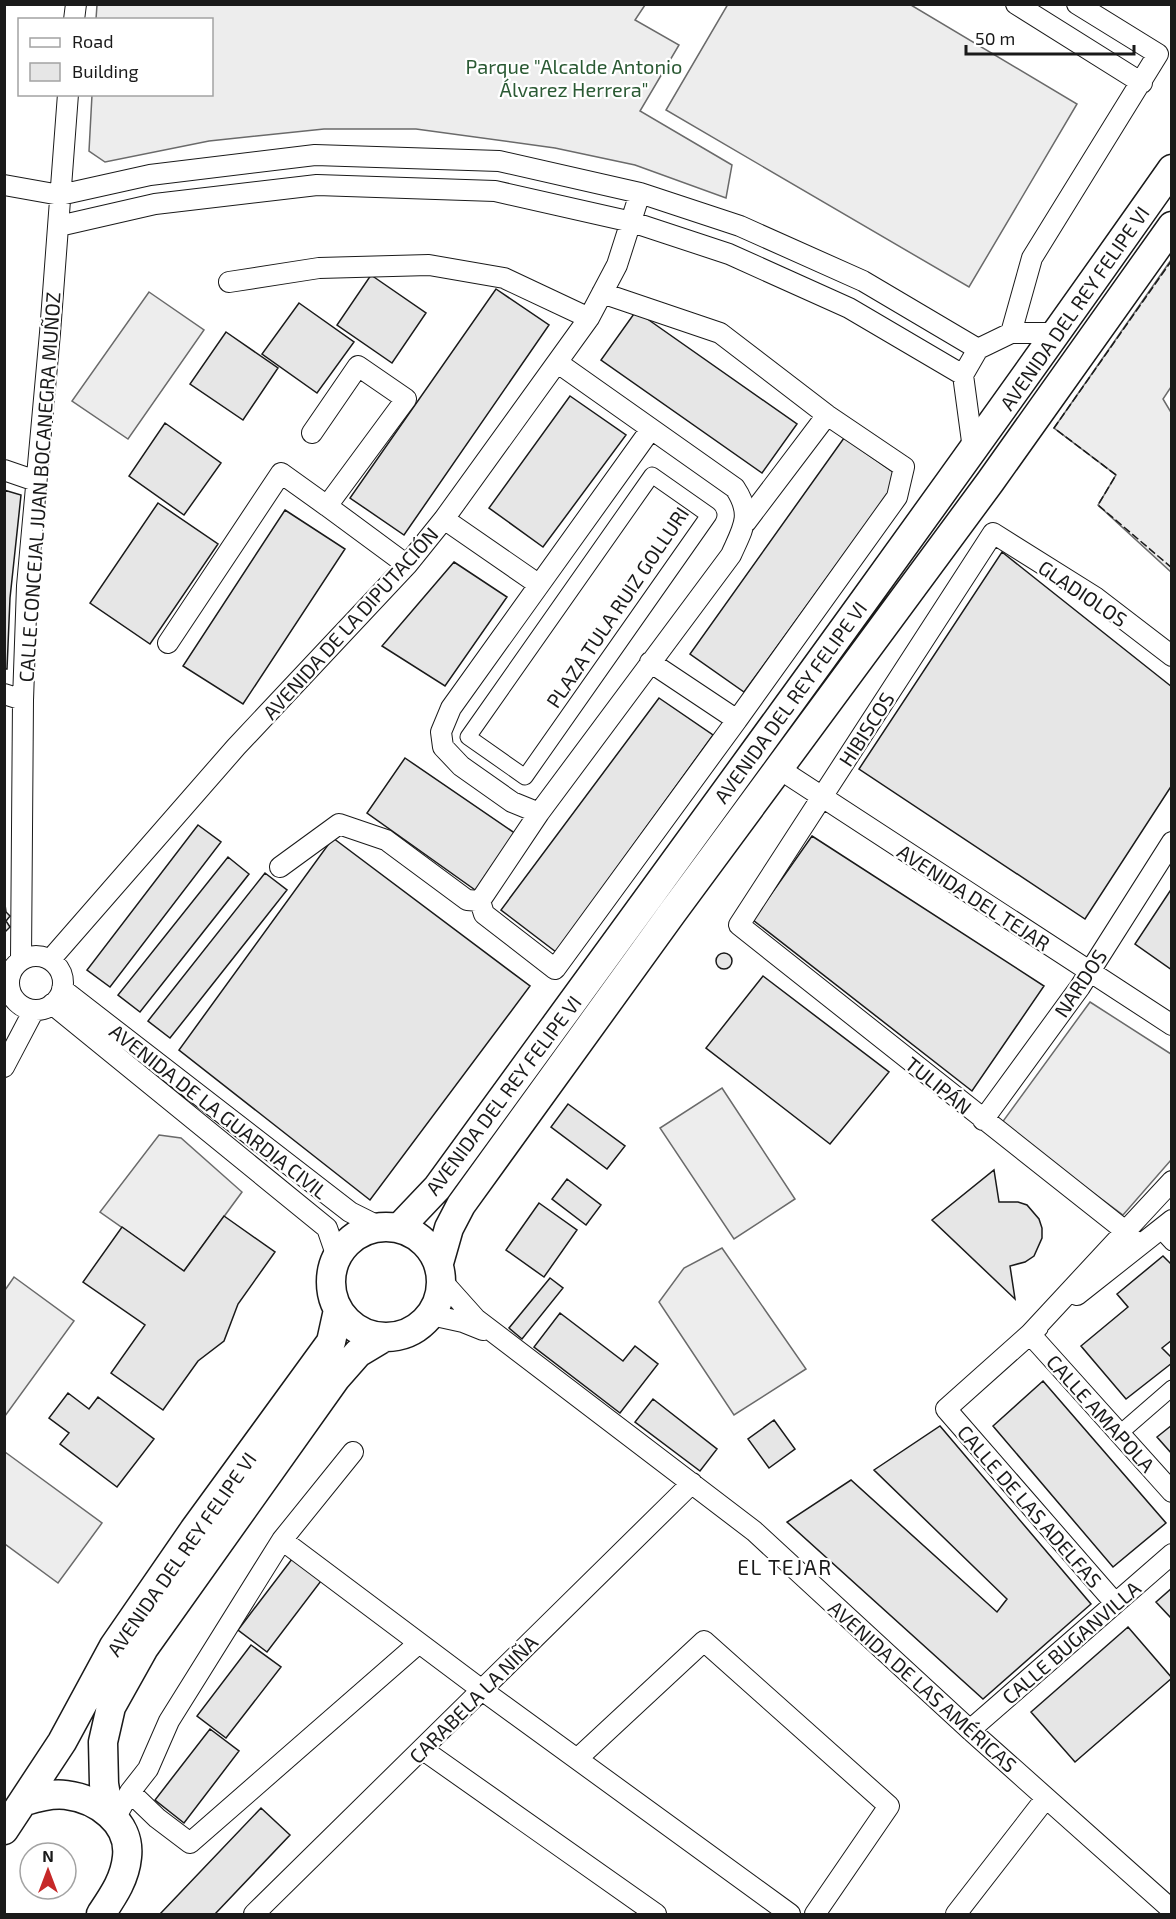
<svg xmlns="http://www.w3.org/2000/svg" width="1176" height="1919" font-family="'Exo 2',sans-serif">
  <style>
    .built { fill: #ededed; stroke: #6a6a6a; stroke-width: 1.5 }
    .building { fill: #e6e6e6; stroke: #1a1a1a; stroke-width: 1.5 }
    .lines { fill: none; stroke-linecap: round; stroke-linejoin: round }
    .pedestrian-casing { stroke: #1a1a1a; stroke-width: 17 }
    .minor-casing { stroke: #1a1a1a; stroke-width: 22 }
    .secondary-casing { stroke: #1a1a1a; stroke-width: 31 }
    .pedestrian { stroke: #fff; stroke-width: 15 }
    .minor { stroke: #fff; stroke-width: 20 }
    .secondary { stroke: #fff; stroke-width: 28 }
    .fence { stroke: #1a1a1a; stroke-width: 1.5; stroke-dasharray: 8 3; stroke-linecap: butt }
    .labels { text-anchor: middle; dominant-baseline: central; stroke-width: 4.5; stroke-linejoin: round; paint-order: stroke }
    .park-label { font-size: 20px; fill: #2b5a34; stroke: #fff }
    .street-label { font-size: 20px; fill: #1a1a1a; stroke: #fff }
    .neighbourhood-label { font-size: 21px; letter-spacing: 1.5px; fill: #1a1a1a; stroke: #fff }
  </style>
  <rect width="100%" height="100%" fill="#fff"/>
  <!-- built -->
  <path class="built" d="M 728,4 L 911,5 L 1077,104 L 969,287 L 666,110 Z
    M 645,5 L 635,20 L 679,45 L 640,111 L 732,165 L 726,198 L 635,165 L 555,148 L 416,129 L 324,129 L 209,141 L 105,162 L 89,151 L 92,95 L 212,94 L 212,20 L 96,19 L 97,5 Z
    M 1171,260 L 1171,387 L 1163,399 L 1172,414 L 1171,572 L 1098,505 L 1116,475 L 1054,428 Z
    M 149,292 L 204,330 L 128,439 L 72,401 Z
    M 1090,1002 L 1171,1054 L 1171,1160 L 1123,1215 L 1001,1124 Z
    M 722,1088 L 795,1199 L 734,1239 L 660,1128 Z
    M 159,1135 L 181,1138 L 242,1192 L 184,1271 L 100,1212 Z
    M 722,1248 L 806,1369 L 734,1415 L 659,1302 L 684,1268 Z
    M 14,1277 L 74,1321 L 5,1416 L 5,1290 Z
    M 5,1452 L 102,1523 L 58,1583 L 5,1544 Z"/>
  <!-- building -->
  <path class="building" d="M 371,275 L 426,313 L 392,363 L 337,325 Z
    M 496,289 L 549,325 L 404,535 L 350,498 Z
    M 299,303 L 354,342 L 317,393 L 262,354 Z
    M 636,311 L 797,424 L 762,473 L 601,360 Z
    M 226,332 L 278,368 L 243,420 L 190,384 Z
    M 570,396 L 626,435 L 543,547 L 489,508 Z
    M 165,423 L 221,463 L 184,515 L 129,476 Z
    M 844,438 L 900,477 L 744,692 L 690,654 Z
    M 4,490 L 21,495 L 10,598 L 7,669 L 4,669 Z
    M 158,503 L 218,544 L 150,644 L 90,603 Z
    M 285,510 L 345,549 L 243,704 L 183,666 Z
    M 1002,552 L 1172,687 L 1172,785 L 1085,919 L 859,769 Z
    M 454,562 L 507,597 L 445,686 L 382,646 Z
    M 659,698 L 713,735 L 556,952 L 501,910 Z
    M 405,758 L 516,834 L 478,892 L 367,813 Z
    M 198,825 L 221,842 L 110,987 L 87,970 Z
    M 812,836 L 1044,986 L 972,1091 L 753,920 Z
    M 333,838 L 530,986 L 370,1200 L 179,1050 Z
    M 228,857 L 249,874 L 140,1012 L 118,995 Z
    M 265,873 L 287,890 L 170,1038 L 148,1021 Z
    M 1172,888 L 1172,970 L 1135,944 Z
    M 4,897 L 6,912 L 10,916 L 6,921 L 10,927 L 4,933 Z
    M716 961a8 8 0 1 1 16 0a8 8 0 1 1-16 0Z
    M 763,976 L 889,1072 L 830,1144 L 706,1048 Z
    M 568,1104 L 625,1146 L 607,1169 L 551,1127 Z
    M 994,1170 L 999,1202 L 1018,1202 L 1027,1205 L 1039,1219 L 1042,1228 L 1042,1238 L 1034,1256 L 1025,1262 L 1010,1266 L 1015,1299 L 932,1220 Z
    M 567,1179 L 601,1205 L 586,1225 L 552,1199 Z
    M 539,1203 L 577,1230 L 544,1277 L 506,1250 Z
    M 224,1216 L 275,1252 L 238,1304 L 224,1341 L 198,1361 L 163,1410 L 111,1373 L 145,1325 L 83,1282 L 122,1227 L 184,1271 Z
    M 1163,1256 L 1172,1265 L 1172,1340 L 1162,1348 L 1172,1358 L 1172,1363 L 1126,1399 L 1081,1346 L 1128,1307 L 1117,1294 Z
    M 550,1278 L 563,1288 L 522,1339 L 509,1328 Z
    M 560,1313 L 623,1361 L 635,1346 L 658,1364 L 620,1413 L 534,1347 Z
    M 1043,1381 L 1166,1523 L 1113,1567 L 993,1426 Z
    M 68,1393 L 89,1409 L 98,1397 L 154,1439 L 117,1487 L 60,1444 L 69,1433 L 49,1418 Z
    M 653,1399 L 717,1449 L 700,1471 L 635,1422 Z
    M 774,1420 L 795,1449 L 769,1468 L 748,1439 Z
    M 1172,1425 L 1172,1454 L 1157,1437 Z
    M 940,1426 L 1091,1604 L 983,1699 L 787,1522 L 851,1480 L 997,1612 L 1007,1599 L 874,1470 Z
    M 292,1559 L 321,1581 L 267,1652 L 238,1630 Z
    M 1172,1588 L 1172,1619 L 1156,1602 Z
    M 1128,1627 L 1172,1678 L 1075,1762 L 1031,1712 Z
    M 251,1645 L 281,1667 L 226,1738 L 197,1716 Z
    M 210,1729 L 239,1751 L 184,1823 L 155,1800 Z
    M 261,1808 L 290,1835 L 215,1914 L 160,1914 Z"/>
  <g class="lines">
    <defs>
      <path id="pedestrian" d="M 652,475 L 709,515 L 525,777 L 468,737 Z
        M 1160,1230 L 1172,1243
        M 1119,1434 L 1172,1388"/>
      <path id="minor" d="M 1016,4 L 1142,83
        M 74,20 L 76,4
        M 4,185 L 60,195 L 150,175 L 315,155 L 499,161 L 640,193 L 740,226 L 863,281 L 978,349
        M 59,226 L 155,204 L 317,185 L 495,191 L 632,222 L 729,254 L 849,308 L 963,375
        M 229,282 L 319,268 L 429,265 L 504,278 L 589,318
        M 602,293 L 720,333 L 827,415 L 904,467 L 897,497 L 737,720
        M 1011,333 L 1032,258 L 1158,54 L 1077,4
        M 558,363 L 735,488 C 753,515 743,528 731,555 L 539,813 L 512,802 L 461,766 L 443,747 L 441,732 L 451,708 L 651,429
        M 312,433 L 358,366 L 406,399 L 327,506 L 407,565
        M 973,449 L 963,375 L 978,349 L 1011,333 L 1056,333
        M 4,470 L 36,481
        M 444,519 L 538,584
        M 746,522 L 827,415
        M 168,643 L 281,473 L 327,506
        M 4,694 L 23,700
        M 778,768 L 1172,1025
        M 280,867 L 339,824 L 386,840 L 467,900 L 480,901 L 539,813
        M 480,901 L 484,914 L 555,969 L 737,720 L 650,662
        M9 983a27 27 0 1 1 54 0a27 27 0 1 1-54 0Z
        M 21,960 L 23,700 L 27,586 L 50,333 L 68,94
        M 50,960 L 236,747 L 407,565 L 444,519 L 589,318 L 617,265 L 640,193
        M 62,989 L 350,1212 L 380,1227
        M 52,1004 L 327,1228 L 337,1257
        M 4,1067 L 34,1010
        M 983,1120 L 1080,987 L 1172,842
        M 1139,1246 L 1124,1230 L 739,925 L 993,533 L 1095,597 L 1172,656
        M 442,1281 L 476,1319 L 754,1531 L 970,1730 L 1172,1910
        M 1077,1295 L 1172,1220
        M 431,1315 L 463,1322 L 483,1330
        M 1038,1327 L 1030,1334 L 1172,1492
        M 282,1540 L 482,1690 L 790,1914
        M 1115,1603 L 946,1409 L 1030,1334 L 1172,1181
        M 970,1730 L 1172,1554
        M 422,1749 L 656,1914
        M 577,1759 L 704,1641 L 889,1806 L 815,1914
        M 130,1792 L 157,1818 L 190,1843 L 419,1643
        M 115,1818 L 130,1792 L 148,1769 L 169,1721 L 282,1540 L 353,1452
        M 254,1914 L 692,1483
        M 956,1914 L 1046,1798"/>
      <path id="secondary" d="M331 1282a55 55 0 1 1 110 0a55 55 0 1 1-110 0Z
        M 399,1228 L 437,1188 C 683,850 931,512 1172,169
        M 439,1263 L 449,1228 L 461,1205 L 672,913 L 990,482 L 1172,226
        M 25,1801 C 38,1797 52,1793 66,1795 C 97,1799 131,1822 127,1857 C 125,1879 113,1896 101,1914
        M 109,1813 L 104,1784 L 103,1742 L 111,1707 L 144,1648 L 336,1378 L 358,1353 L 383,1338
        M 4,1830 L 62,1742 L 114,1646 L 194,1530 L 331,1342 L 338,1310"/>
    </defs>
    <!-- pedestrian casing -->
    <use href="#pedestrian" class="pedestrian-casing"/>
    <!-- minor casing -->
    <use href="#minor" class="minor-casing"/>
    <!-- secondary casing -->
    <use href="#secondary" class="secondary-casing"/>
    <!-- pedestrian -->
    <use href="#pedestrian" class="pedestrian"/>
    <!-- minor -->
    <use href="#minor" class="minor"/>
    <!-- secondary -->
    <use href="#secondary" class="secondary"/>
    <!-- fence -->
    <path class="fence" d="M 1172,260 L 1054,428 L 1116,475 L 1098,505 L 1172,568"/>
  </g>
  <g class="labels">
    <!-- park labels -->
    <g class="park-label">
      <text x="574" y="66">Parque "Alcalde Antonio<tspan x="574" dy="23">Álvarez Herrera"</tspan></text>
    </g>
    <!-- street labels -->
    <g class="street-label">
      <text transform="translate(1074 308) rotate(-55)">AVENIDA DEL REY FELIPE VI</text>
      <text transform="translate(39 487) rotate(-86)">CALLE CONCEJAL JUAN BOCANEGRA MUÑOZ</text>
      <text transform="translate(1083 593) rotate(34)">GLADIOLOS</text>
      <text transform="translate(617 607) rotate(-56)">PLAZA TULA RUIZ GOLLURI</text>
      <text transform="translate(350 623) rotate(-48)">AVENIDA DE LA DIPUTACIÓN</text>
      <text transform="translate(790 702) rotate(-54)">AVENIDA DEL REY FELIPE VI</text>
      <text transform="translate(866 729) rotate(-57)">HIBISCOS</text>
      <text transform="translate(974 897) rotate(33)">AVENIDA DEL TEJAR</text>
      <text transform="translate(1080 983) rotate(-56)">NARDOS</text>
      <text transform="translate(939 1085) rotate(39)">TULIPÁN</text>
      <text transform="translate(503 1095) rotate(-53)">AVENIDA DEL REY FELIPE VI</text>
      <text transform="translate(219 1111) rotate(38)">AVENIDA DE LA GUARDIA CIVIL</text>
      <text transform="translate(1101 1413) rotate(48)">CALLE AMAPOLA</text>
      <text transform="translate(1030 1506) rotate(49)">CALLE DE LAS ADELFAS</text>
      <text transform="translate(181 1554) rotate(-55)">AVENIDA DEL REY FELIPE VI</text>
      <text transform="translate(1071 1642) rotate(-41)">CALLE BUGANVILLA</text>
      <text transform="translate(923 1686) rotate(42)">AVENIDA DE LAS AMÉRICAS</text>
      <text transform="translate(473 1699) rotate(-45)">CARABELA LA NIÑA</text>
    </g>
    <!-- neighbourhood labels -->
    <g class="neighbourhood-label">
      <text x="785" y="1566">EL TEJAR</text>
    </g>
  </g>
  <!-- border -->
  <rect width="1176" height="1919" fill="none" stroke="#1a1a1a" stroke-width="12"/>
  <!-- legend -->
  <rect x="18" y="18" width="195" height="78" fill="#ffffff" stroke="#a3a3a3" stroke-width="1.5"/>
  <rect x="30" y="38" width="30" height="9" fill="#ffffff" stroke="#a3a3a3" stroke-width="1.5"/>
  <text x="72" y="48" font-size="18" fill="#1a1a1a">Road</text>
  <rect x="30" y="63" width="30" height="18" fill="#e6e6e6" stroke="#a3a3a3" stroke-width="1.5"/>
  <text x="72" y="78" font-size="18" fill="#1a1a1a">Building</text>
  <!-- north arrow -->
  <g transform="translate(48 1871)"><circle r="28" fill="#ffffff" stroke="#a3a3a3" stroke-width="1.5"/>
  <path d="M0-4.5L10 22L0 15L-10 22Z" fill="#c62828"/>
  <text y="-9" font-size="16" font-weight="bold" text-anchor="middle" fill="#1a1a1a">N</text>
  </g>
  <!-- scale -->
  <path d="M966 45v9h168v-9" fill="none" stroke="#1a1a1a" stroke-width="3"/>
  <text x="975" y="45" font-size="18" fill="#1a1a1a" stroke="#ffffff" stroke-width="4.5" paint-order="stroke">50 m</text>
</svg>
